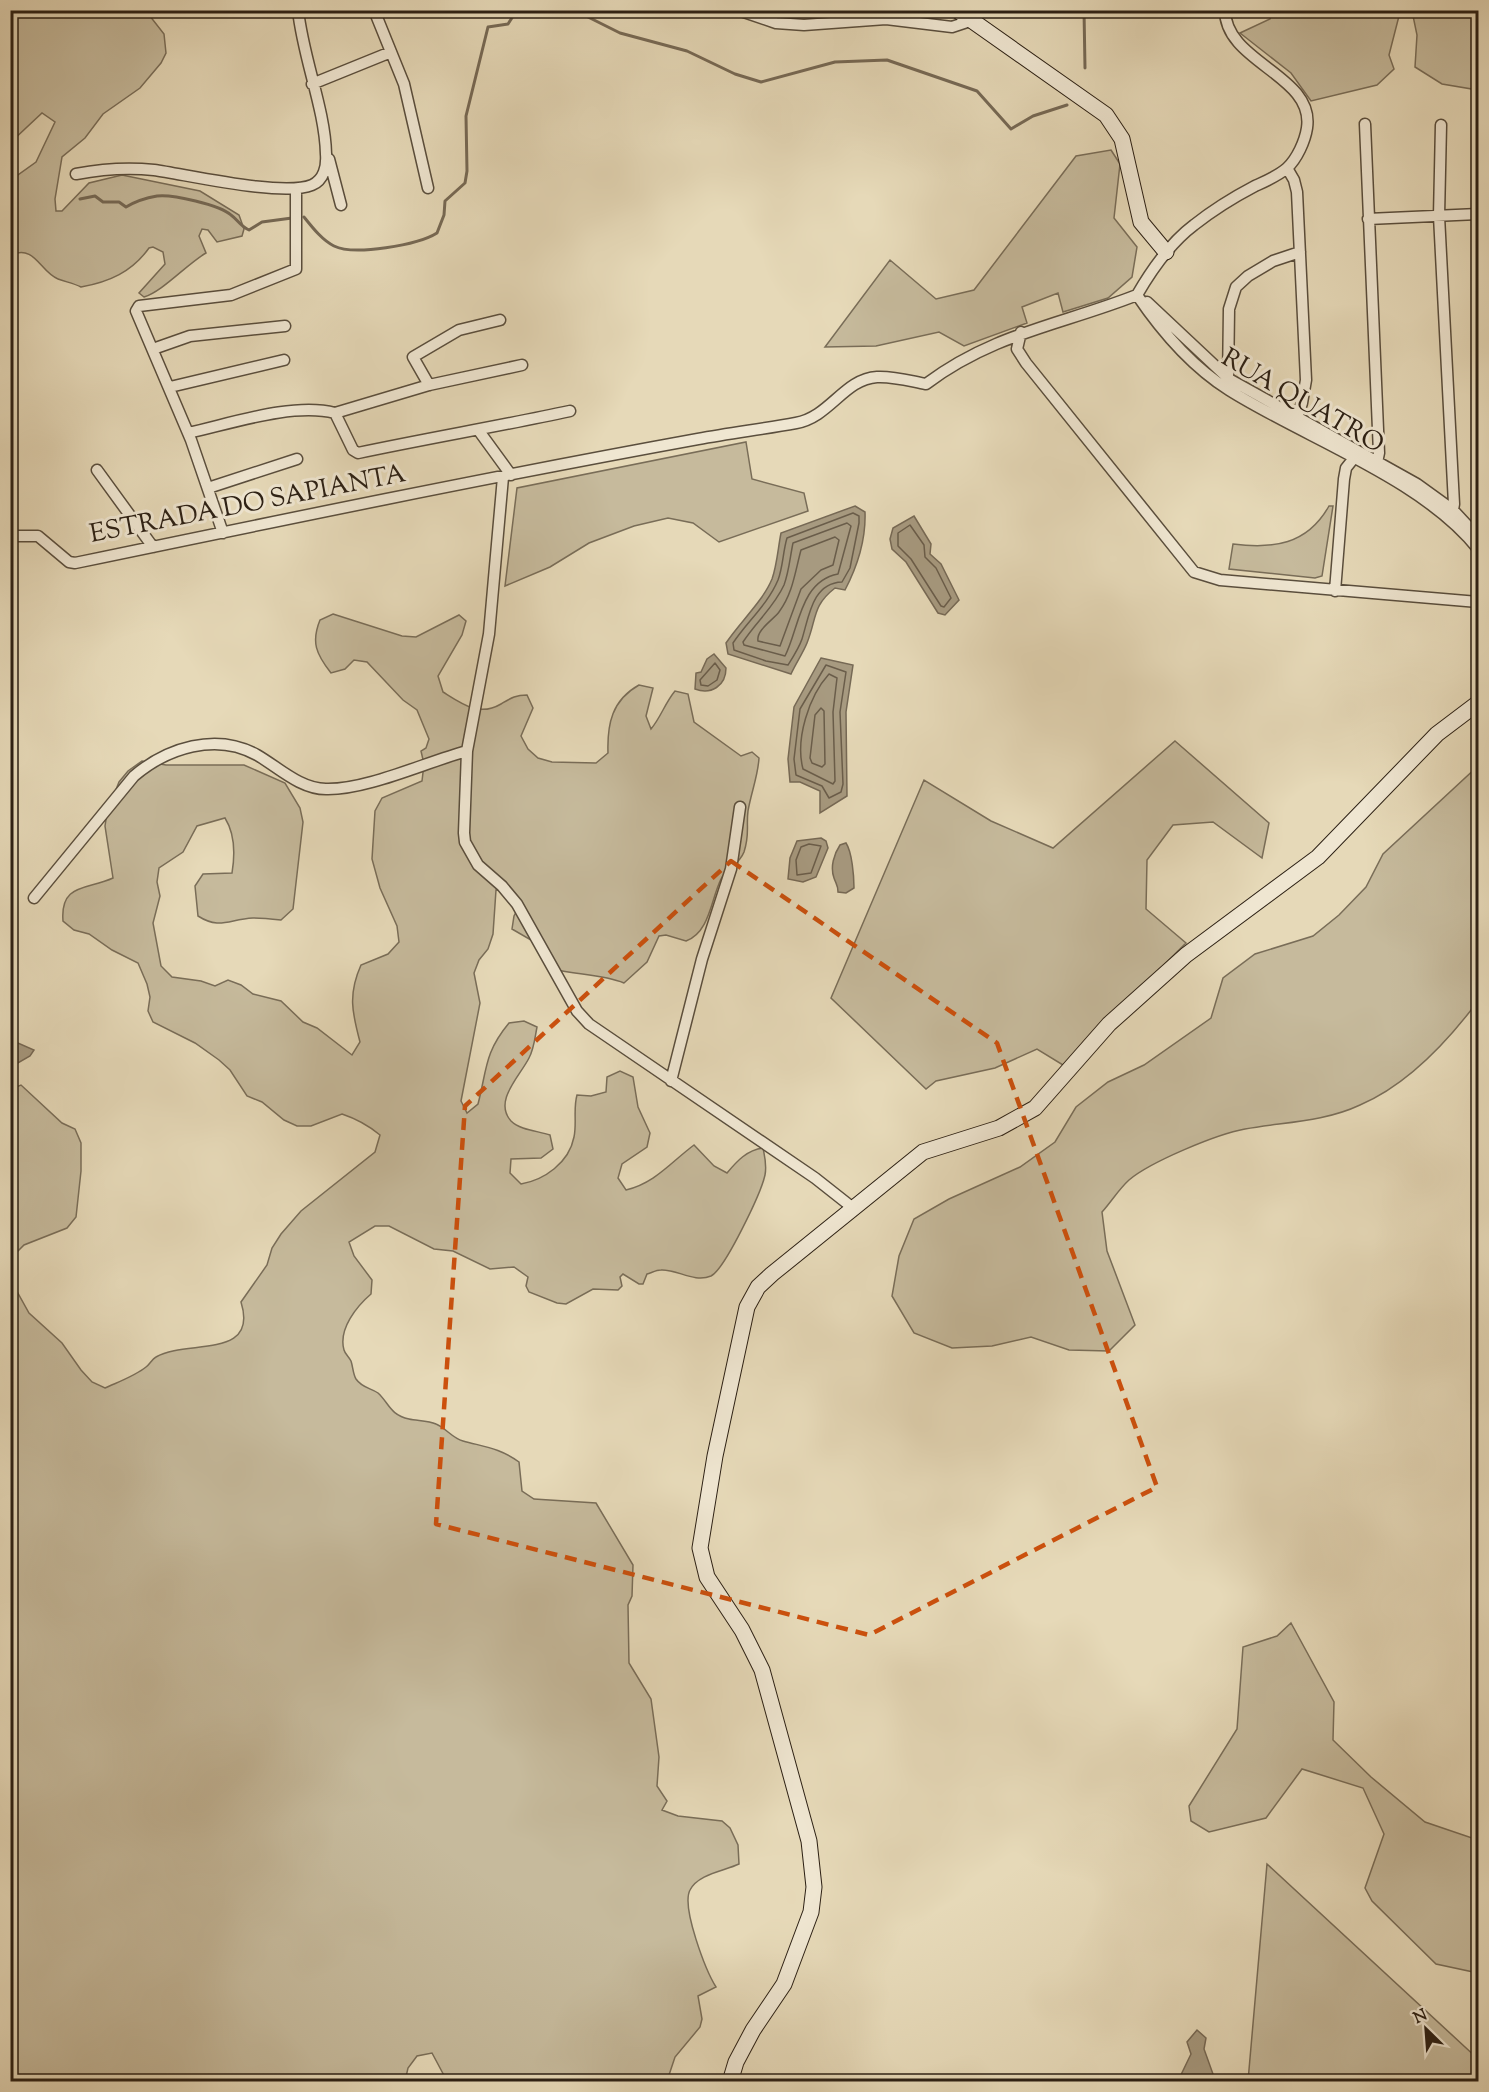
<svg xmlns="http://www.w3.org/2000/svg" width="1489" height="2092" font-family="'Sorts Mill Goudy',serif">
  <style>
    .green { fill: #c6ba9c; stroke: #796d58; stroke-width: 1.5 }
    .water { fill: #a79a80; stroke: #766955; stroke-width: 1.5 }
    .lines { fill: none; stroke-linecap: round; stroke-linejoin: round }
    .shore { stroke: #6a5d4a; stroke-width: 1.5 }
    .stream { stroke: #766955; stroke-width: 3 }
    .street-casing { stroke: #5a4e3d; stroke-width: 13 }
    .secondary-casing { stroke: #2c2014; stroke-width: 17 }
    .street { stroke: #efe6d1; stroke-width: 10 }
    .secondary { stroke: #efe6d1; stroke-width: 15 }
    .marked { fill: none; stroke: #cc500d; stroke-width: 4.5; stroke-dasharray: 12 8; stroke-linejoin: round }
    .labels { text-anchor: middle; dominant-baseline: central; stroke-width: 6; stroke-linejoin: round; paint-order: stroke }
    .street-label { font-size: 26px; fill: #2c2014; stroke: #efe6d1 }
  </style>
  <rect width="100%" height="100%" fill="#e6d9b8"/>
  <filter id="stains"><feTurbulence type="fractalNoise" baseFrequency=".00333" numOctaves="4"/><feColorMatrix values="0 0 0 0 .2 0 0 0 0 .09 0 0 0 0 .02 0 0 0 .5 -.17"/></filter>
  <radialGradient id="worn" r=".72"><stop offset=".6" stop-color="#630" stop-opacity="0"/><stop offset="1" stop-color="#630" stop-opacity=".3"/></radialGradient>
  <!-- green -->
  <path class="green" d="M 11,10 L 146,11 L 164,34 L 166,53 L 161,63 L 140,88 L 103,114 L 85,138 L 62,157 L 55,199 L 56,211 L 62,211 L 89,183 L 122,175 L 200,191 L 239,215 L 244,229 L 242,236 L 217,242 L 208,230 L 202,229 L 199,236 L 206,253 C 187,264 162,292 144,297 L 139,293 L 165,264 L 163,252 L 153,247 L 149,248 C 132,272 109,282 81,287 C 73,283 66,282 58,279 C 40,272 35,244 11,255 L 11,180 L 36,162 L 55,122 L 42,113 L 11,142 Z
    M 1378,11 L 1399,16 L 1389,55 L 1394,69 L 1377,85 L 1311,101 L 1291,73 L 1240,33 L 1270,19 L 1273,11 Z
    M 1412,11 L 1478,11 L 1478,90 L 1442,84 L 1415,67 L 1417,35 Z
    M 1111,150 L 1120,164 L 1114,218 L 1137,247 L 1132,277 L 1108,298 L 1063,312 L 1058,293 L 1022,307 L 1027,323 L 964,346 L 939,332 L 876,346 L 825,347 L 890,260 L 936,299 L 974,290 L 1076,156 Z
    M 746,442 L 752,479 L 804,493 L 808,511 L 719,542 L 693,523 L 668,518 L 634,526 L 589,543 L 550,567 L 505,586 L 517,488 Z
    M 1329,506 L 1333,506 L 1322,576 L 1315,578 L 1229,569 L 1233,544 C 1273,549 1307,545 1329,506 Z
    M 333,614 L 402,636 L 416,637 L 459,615 L 466,621 L 462,635 L 438,676 L 443,692 C 462,704 479,717 501,704 C 511,698 515,695 527,695 L 533,708 L 521,736 L 528,749 L 538,758 L 552,762 L 596,763 L 608,753 C 607,724 612,700 639,685 L 653,688 L 646,716 L 651,729 C 661,717 665,703 675,691 L 688,694 L 694,722 L 741,756 L 752,752 L 759,758 C 758,776 751,793 748,811 C 746,826 750,834 744,852 C 739,865 727,868 721,879 C 711,899 710,932 686,941 L 666,935 L 659,936 L 647,962 L 624,983 C 602,974 576,975 553,969 L 538,944 L 512,929 L 514,916 L 521,903 L 511,892 L 496,890 L 493,934 L 488,949 L 479,960 L 474,973 L 480,1003 L 461,1101 L 467,1113 L 478,1104 C 487,1070 484,1053 509,1023 L 524,1021 L 537,1027 C 535,1037 534,1049 529,1058 C 520,1076 493,1101 511,1121 C 520,1130 538,1131 550,1135 L 553,1149 L 541,1158 L 511,1159 L 510,1173 L 521,1184 C 544,1180 569,1163 574,1137 C 577,1123 573,1109 577,1095 L 591,1096 L 606,1092 L 607,1077 L 620,1071 L 633,1077 L 638,1107 L 650,1133 L 647,1147 L 622,1164 L 618,1178 L 626,1190 C 655,1183 670,1163 694,1145 L 714,1166 L 727,1173 C 737,1161 747,1150 763,1148 C 765,1158 767,1165 765,1175 C 761,1193 725,1269 711,1276 C 694,1283 677,1269 661,1270 C 656,1270 651,1273 647,1274 L 643,1284 L 639,1284 L 623,1274 L 620,1277 L 622,1286 L 618,1290 L 593,1289 L 566,1304 L 557,1303 L 529,1292 L 526,1286 L 528,1277 L 514,1267 L 490,1269 L 453,1251 L 434,1249 L 389,1226 L 375,1226 L 349,1242 L 354,1256 L 372,1280 L 371,1294 C 357,1306 338,1329 344,1350 C 345,1354 349,1357 351,1361 C 353,1367 353,1374 356,1379 C 362,1388 371,1388 378,1393 C 389,1403 390,1415 409,1419 C 417,1421 428,1420 436,1424 C 446,1428 452,1438 463,1441 C 485,1447 500,1448 519,1462 L 522,1491 L 534,1499 L 596,1503 L 633,1565 L 632,1596 L 628,1605 L 629,1663 L 651,1699 L 659,1757 L 657,1786 L 667,1801 L 662,1810 L 678,1816 L 722,1821 L 730,1828 L 738,1845 L 739,1864 C 724,1871 698,1874 690,1890 C 681,1907 706,1971 716,1987 L 698,1996 L 702,2019 L 700,2027 L 675,2057 L 667,2081 L 447,2081 L 432,2053 L 417,2056 L 408,2068 L 405,2081 L 11,2082 L 11,1089 L 21,1085 L 62,1123 L 75,1129 L 81,1143 L 81,1171 L 76,1217 L 67,1228 L 24,1245 L 13,1256 L 11,1271 L 14,1286 L 29,1313 L 62,1343 L 81,1370 L 92,1382 L 105,1388 C 118,1382 135,1376 146,1367 C 150,1364 152,1359 156,1357 C 187,1339 259,1360 241,1302 L 267,1265 L 272,1248 L 281,1234 L 301,1211 L 375,1152 L 380,1135 C 368,1125 357,1119 342,1114 L 311,1126 L 297,1126 L 284,1120 L 262,1102 L 247,1096 L 230,1070 L 219,1060 L 195,1043 L 153,1022 L 148,1011 L 150,997 L 147,984 L 138,963 L 112,950 L 89,934 L 74,930 L 63,921 C 60,883 87,890 113,878 L 105,826 L 107,813 L 119,782 L 128,771 L 142,761 L 166,765 L 244,765 L 285,783 L 300,808 L 303,822 L 293,909 L 281,920 C 272,919 262,918 253,918 C 229,919 220,930 198,916 L 195,886 L 203,874 L 232,873 C 235,855 235,834 225,818 L 197,826 L 183,852 L 159,868 L 157,882 L 160,896 L 153,923 L 161,966 L 172,977 L 201,981 L 215,986 L 228,980 L 241,985 L 253,994 L 281,1001 L 303,1022 L 317,1028 L 352,1055 L 360,1042 C 352,1012 348,994 361,965 L 388,954 L 399,942 L 397,926 L 380,888 L 372,859 L 375,811 L 382,798 L 422,781 L 424,764 L 421,751 L 426,748 L 429,739 L 417,710 L 403,700 L 367,662 L 354,660 L 345,669 L 331,673 C 316,654 311,642 320,620 Z
    M 1175,741 L 1269,823 L 1262,858 L 1213,822 L 1173,825 L 1147,860 L 1146,909 L 1186,943 L 1063,1065 L 1037,1049 L 995,1068 L 936,1081 L 926,1089 L 831,998 L 924,780 L 991,821 L 1053,848 Z
    M 1478,766 L 1478,1001 C 1448,1041 1407,1085 1360,1105 C 1324,1122 1284,1122 1245,1129 C 1217,1134 1150,1162 1129,1180 C 1119,1189 1111,1202 1102,1212 L 1107,1251 L 1135,1325 L 1109,1351 L 1069,1350 L 1031,1337 L 992,1346 L 952,1348 L 914,1333 L 892,1296 L 899,1256 L 914,1219 L 949,1199 L 1020,1167 L 1055,1142 L 1076,1107 L 1108,1082 L 1144,1065 L 1211,1018 L 1223,978 L 1255,954 L 1313,936 L 1339,915 L 1366,887 L 1383,854 Z
    M 1291,1623 L 1334,1702 L 1333,1740 L 1371,1777 L 1425,1822 L 1478,1840 L 1478,1973 L 1436,1964 L 1372,1901 L 1365,1888 L 1384,1834 L 1363,1788 L 1302,1769 L 1266,1818 L 1209,1832 L 1191,1821 L 1189,1806 L 1237,1729 L 1243,1647 L 1277,1636 Z
    M 1267,1864 L 1478,2059 L 1478,2081 L 1248,2081 Z"/>
  <!-- water -->
  <path class="water" d="M 855,506 L 865,512 C 866,539 857,567 845,590 L 835,588 C 812,606 817,618 807,643 C 803,653 796,663 791,674 L 728,654 L 726,643 C 740,622 763,601 772,579 C 777,565 778,548 781,533 Z
    M 914,516 L 931,544 L 930,554 L 941,564 L 959,600 L 945,615 L 938,613 L 906,562 L 892,549 L 890,539 L 893,528 Z
    M 714,654 L 726,668 C 726,686 711,695 695,689 L 696,673 L 701,672 L 707,659 Z
    M 821,658 L 853,665 L 846,712 L 847,796 L 820,813 L 820,791 L 800,782 L 790,782 L 788,759 L 794,707 Z
    M 821,838 L 826,841 L 828,848 L 816,877 L 803,882 L 788,879 L 790,858 L 797,841 Z
    M 846,843 C 852,852 854,876 854,888 L 846,893 L 838,892 C 838,885 836,884 834,878 C 830,867 834,854 840,845 Z
    M 11,1040 L 34,1050 L 30,1056 L 11,1067 Z
    M 1197,2030 L 1206,2038 L 1204,2049 L 1213,2074 L 1207,2081 L 1178,2081 L 1191,2054 L 1187,2042 Z"/>
  <g class="lines">
    <!-- shore -->
    <path class="shore" d="M 853,513 L 859,516 L 859,523 L 850,568 L 842,582 C 812,583 809,617 802,639 C 799,648 793,657 788,665 L 766,661 L 734,650 L 733,643 C 747,622 768,604 778,580 C 783,567 783,551 787,538 Z
      M 847,523 L 851,526 L 838,574 C 800,581 799,629 785,656 L 744,645 L 743,642 C 756,622 774,607 784,585 C 789,572 790,557 793,543 Z
      M 910,525 L 924,545 L 925,557 L 936,568 L 951,598 L 944,607 L 941,606 L 911,559 L 898,546 L 898,533 Z
      M 835,537 L 839,540 L 833,565 L 821,570 L 801,589 L 780,646 L 758,641 C 756,630 773,620 779,612 C 793,593 795,572 801,550 Z
      M 715,663 L 720,670 L 717,680 L 708,686 L 701,685 L 700,680 Z
      M 826,665 L 846,672 L 840,712 L 843,784 L 841,792 L 829,798 L 822,786 L 796,775 L 794,759 L 800,709 Z
      M 829,674 L 837,678 L 833,712 L 835,781 L 833,784 L 803,769 C 795,739 809,696 829,674 Z
      M 821,708 L 824,711 L 825,764 L 822,767 L 812,763 L 810,758 L 815,715 Z
      M 809,844 L 821,846 L 811,873 L 797,875 L 796,860 L 801,847 Z"/>
    <!-- stream -->
    <path class="stream" d="M 581,10 L 586,16 L 620,33 L 687,51 L 735,74 L 761,82 L 835,62 L 887,60 L 977,91 L 1011,129 L 1033,116 L 1067,105
      M 1084,10 L 1085,68
      M 80,199 L 95,196 L 103,202 L 119,202 L 126,207 C 136,201 145,198 157,196 C 172,194 220,205 231,215 C 238,220 240,226 249,230 L 262,222 L 292,218
      M 304,217 C 312,227 322,240 334,246 C 354,256 418,245 437,233 L 444,215 L 445,201 L 465,183 L 467,171 L 466,116 L 488,27 L 508,24 L 517,10"/>
    <defs>
      <path id="street" d="M 374,10 L 404,84 L 428,188
        M 738,10 L 776,23 L 804,25 L 886,19 L 952,27 L 970,21
        M 312,84 L 391,52
        M 1365,124 L 1379,453 L 1376,467
        M 1441,125 L 1439,216 L 1454,504 L 1452,515
        M 329,159 L 341,205
        M 1287,168 L 1294,180 L 1297,192 L 1306,380 L 1302,403 L 1295,423
        M 76,174 C 102,169 127,167 154,170 C 189,175 283,197 312,185 C 324,180 327,166 326,154 C 325,109 303,58 298,10
        M 1368,219 L 1478,214
        M 1137,295 C 1162,332 1191,366 1229,390 C 1305,438 1423,479 1478,549
        M 1137,295 C 1152,269 1170,243 1194,225 C 1213,210 1234,197 1255,186 C 1266,181 1278,176 1287,168 C 1297,159 1305,141 1307,128 C 1315,75 1225,63 1225,10
        M 1147,302 L 1229,379 L 1417,484 L 1453,510 L 1478,537
        M 1021,332 L 1017,349 L 1026,363 L 1194,572 L 1220,580 L 1478,602
        M 153,349 L 190,336 L 285,326
        M 1228,383 L 1229,309 L 1236,287 L 1248,276 L 1273,261 L 1300,252
        M 429,385 L 413,357 L 459,330 L 500,320
        M 170,387 L 284,360
        M 335,413 L 429,385 L 522,365
        M 479,431 L 511,475
        M 188,433 C 230,424 293,402 335,413 L 353,450 L 358,453 C 429,438 500,426 570,411
        M 97,470 L 153,547
        M 503,477 L 489,634 L 467,751 L 464,833 L 465,842 L 478,865 L 502,886 L 517,904 L 577,1011 L 589,1024 L 815,1178 L 853,1208
        M 208,488 L 297,459
        M 223,533 L 191,440 L 136,311 L 139,306 L 231,295 L 296,269 L 296,189
        M 10,536 L 38,536 L 69,562 L 75,563 C 282,520 489,477 698,439 C 730,433 763,429 796,423 C 830,417 844,379 877,377 C 893,376 910,381 926,384 C 994,333 1061,325 1137,295
        M 1335,591 L 1344,479 L 1346,468 L 1354,458
        M 34,898 L 134,776 C 167,748 216,732 257,755 C 278,767 300,789 326,789 C 367,790 426,762 467,751
        M 671,1081 L 702,959 L 731,869 L 740,807"/>
      <path id="secondary" d="M 957,10 L 1106,115 L 1122,139 L 1141,222 L 1166,252
        M 730,2082 L 736,2062 L 753,2030 L 784,1984 L 811,1912 L 814,1887 L 809,1841 L 762,1670 L 742,1630 L 707,1577 L 700,1548 L 715,1456 L 747,1307 L 758,1287 L 772,1274 L 923,1152 L 999,1128 L 1035,1108 L 1109,1024 L 1186,955 L 1318,857 L 1437,734 L 1478,703"/>
    </defs>
    <!-- street casing -->
    <use href="#street" class="street-casing"/>
    <!-- secondary casing -->
    <use href="#secondary" class="secondary-casing"/>
    <!-- street -->
    <use href="#street" class="street"/>
    <!-- secondary -->
    <use href="#secondary" class="secondary"/>
  </g>
  <!-- marked area -->
  <path class="marked" d="M 731,861 L 997,1043 L 1157,1487 L 869,1635 L 436,1524 L 465,1106 Z"/>
  <g class="labels">
    <!-- street labels -->
    <g class="street-label">
      <text transform="translate(1302 402) rotate(30)">RUA QUATRO</text>
      <text transform="translate(248 505) rotate(-11)">ESTRADA DO SAPIANTA</text>
    </g>
  </g>
  <!-- margin -->
  <rect width="1489" height="2092" fill="none" stroke="#e6d9b8" stroke-width="36"/>
  <rect x="12" y="12" width="1465" height="2068" fill="none" stroke="#2c2014" stroke-width="3"/>
  <rect x="18" y="18" width="1453" height="2056" fill="none" stroke="#2c2014" stroke-width="1.5"/>
  <!-- north arrow -->
  <g transform="translate(1426 2029) rotate(335)" stroke="#efe6d1" stroke-width="4.5" paint-order="stroke">
  <path d="M0-4.5L10 22L0 15L-10 22Z" fill="#2c2014"/>
  <text y="-9" font-size="16" font-weight="bold" text-anchor="middle" fill="#2c2014">N</text>
  </g>
  <rect width="100%" height="100%" filter="url(#stains)"/>
  <rect width="100%" height="100%" fill="url(#worn)"/>
</svg>
